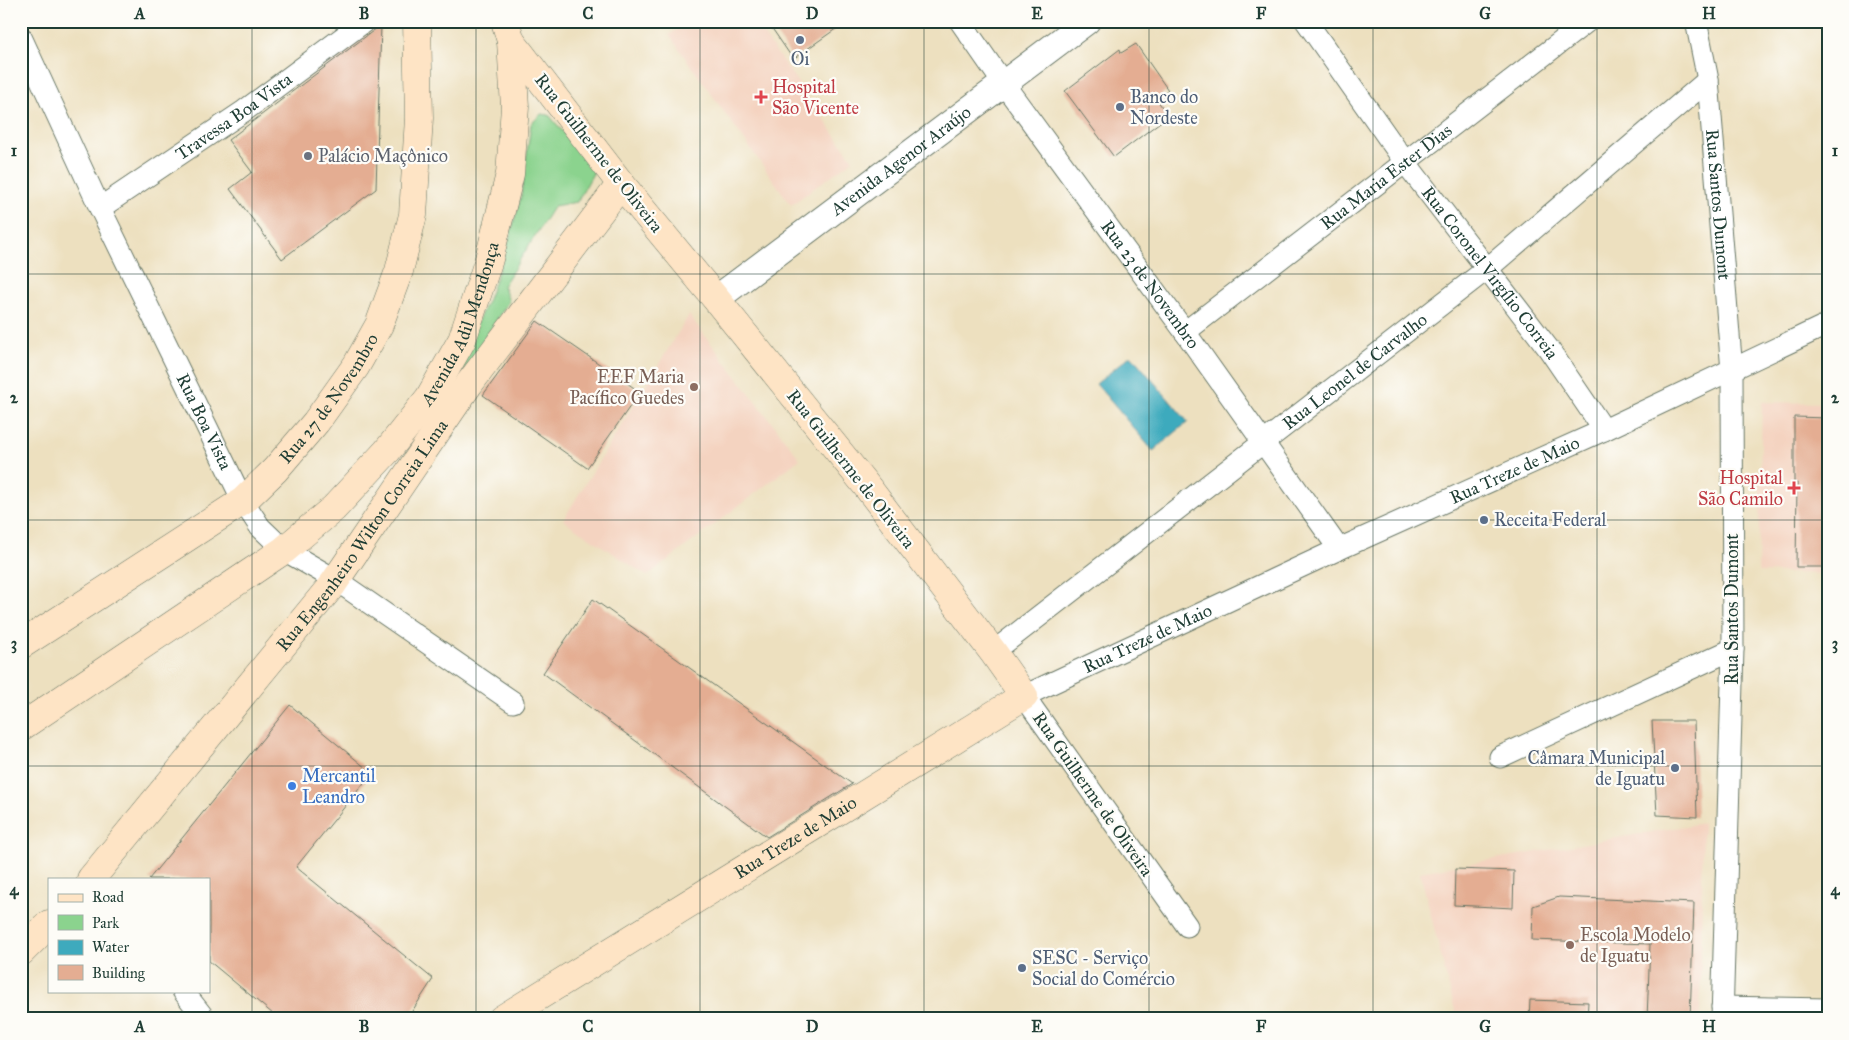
<svg xmlns="http://www.w3.org/2000/svg" width="1849" height="1040" font-family="'IM FELL Great Primer',serif">
  <style>
    .built { fill: #f4d3c0 }
    .green { fill: #8bd38e; stroke: #558861 }
    .water { fill: #3eaabd; stroke: #2e7478 }
    .building { fill: #e4ad92 }
    .lines { fill: none; stroke-linecap: round; stroke-linejoin: round }
    .minor-casing { stroke: #677665; stroke-width: 23 }
    .tertiary-casing { stroke: #677665; stroke-width: 28 }
    .secondary-casing { stroke: #677665; stroke-width: 29 }
    .minor { stroke: #fff; stroke-width: 21 }
    .tertiary { stroke: #fff; stroke-width: 26 }
    .secondary { stroke: #fee4c5; stroke-width: 28 }
    .grid { fill: none; stroke: #1f3d34; stroke-width: 1; stroke-opacity: 0.55 }
    .service-dot { fill: #5c6f8a; stroke: #fdfcf7; stroke-width: 2 }
    .health-dot { fill: #e0444e; stroke: #fdfcf7; stroke-width: 2 }
    .worship-dot { fill: #6b7280; stroke: #fdfcf7; stroke-width: 2 }
    .education-dot { fill: #8d6e63; stroke: #fdfcf7; stroke-width: 2 }
    .shop-dot { fill: #3f7fe0; stroke: #fdfcf7; stroke-width: 2 }
    .labels { text-anchor: middle; dominant-baseline: central; stroke-width: 4.5; stroke-linejoin: round; paint-order: stroke }
    .service-label { font-size: 18px; fill: #4e5e75; stroke: #fdfcf7; text-anchor: start }
    .health-label { font-size: 18px; fill: #be3a42; stroke: #fdfcf7; text-anchor: start }
    .street-label { font-size: 18px; fill: #1f3d34; stroke: #fdfcf7 }
    .worship-label { font-size: 18px; fill: #5b616d; stroke: #fdfcf7; text-anchor: start }
    .education-label { font-size: 18px; fill: #785e54; stroke: #fdfcf7; text-anchor: end }
    .shop-label { font-size: 18px; fill: #366cbe; stroke: #fdfcf7; text-anchor: start }
    .neatline { fill: none; stroke: #1f3d34; stroke-width: 2 }
    .grid-label { font-size: 16px; text-anchor: middle; font-weight: bold; fill: #1f3d34 }
  </style>
  <rect width="100%" height="100%" fill="#fdfcf7"/>
  <filter id="ink" filterUnits="userSpaceOnUse"><feTurbulence type="fractalNoise" baseFrequency=".02" numOctaves="2"/><feDisplacementMap in="SourceGraphic" scale="10" xChannelSelector="R" yChannelSelector="G"/><feConvolveMatrix kernelMatrix="1 2 1 2 8 2 1 2 1" color-interpolation-filters="sRGB"/></filter>
  <filter id="wash" filterUnits="userSpaceOnUse"><feTurbulence type="fractalNoise" baseFrequency=".0096" numOctaves="4" result="noise"/><feDisplacementMap in="SourceGraphic" scale="20" xChannelSelector="R" yChannelSelector="G"/><feGaussianBlur stdDeviation="1.12" result="paint"/><feColorMatrix in="noise" values="0 0 0 0 0 0 0 0 0 0 0 0 0 0 0 0 0 1.4 0 .05"/><feComposite in="paint" operator="in"/></filter>
  <g filter="url(#wash)">
    <rect width="100%" height="100%" fill="#ede0bf"/>
    <!-- built -->
    <path class="built" d="M 689,21 L 754,21 L 853,160 L 791,205 L 669,35 Z
      M 689,315 L 800,459 L 647,576 L 563,520 Z
      M 1762,402 L 1828,403 L 1828,574 L 1758,572 Z
      M 1703,823 L 1700,1019 L 1457,1019 L 1420,872 Z"/>
    <!-- green -->
    <path class="green" d="M 541,114 L 549,115 L 595,170 L 577,202 L 554,206 L 503,286 L 509,301 L 434,416 L 488,299 L 505,253 L 521,196 L 531,124 Z"/>
    <!-- water -->
    <path class="water" d="M 1131,355 L 1188,422 L 1153,451 L 1096,384 Z"/>
    <g id="blocks">
      <!-- building -->
      <path class="building" d="M 767,21 L 847,21 L 793,59 Z
        M 381,25 L 376,189 L 282,259 L 230,189 L 252,172 L 228,140 Z
        M 1136,44 L 1168,90 L 1156,98 L 1168,116 L 1114,157 L 1065,91 L 1120,49 L 1121,53 Z
        M 537,321 L 640,392 L 587,468 L 483,395 Z
        M 1794,417 L 1828,418 L 1828,567 L 1796,567 L 1797,483 L 1794,483 Z
        M 593,599 L 852,784 L 767,837 L 543,673 Z
        M 290,705 L 372,773 L 296,867 L 433,979 L 407,1019 L 279,1019 L 209,961 L 209,879 L 149,879 Z
        M 1652,721 L 1694,721 L 1697,817 L 1657,815 Z
        M 1455,869 L 1514,871 L 1513,908 L 1454,905 Z
        M 1559,897 L 1694,903 L 1690,1019 L 1647,1019 L 1650,944 L 1532,940 L 1533,906 Z
        M 1530,1000 L 1588,1002 L 1587,1019 L 1529,1019 Z"/>
    </g>
  </g>
  <g filter="url(#ink)">
    <use href="#blocks" fill-opacity="0" stroke="#677665" stroke-width="1"/>
    <g class="lines">
      <defs>
        <g id="minor">
          <path id="s1" d="M 960,21 L 1003,83 L 1185,332 L 1339,549"/>
          <path id="s2" d="M 1306,21 L 1405,162 L 1548,348 L 1604,430"/>
          <path id="s3" d="M 1696,21 L 1708,80 L 1732,371 L 1733,649 L 1722,1019"/>
          <path id="s4" d="M 21,37 L 100,208 L 243,501 L 260,527 L 284,550 L 336,580 L 513,702"/>
          <path id="s5" d="M 100,208 L 244,111 L 365,21"/>
          <path id="s6" d="M 1185,332 L 1588,21"/>
          <path id="s7" d="M 993,652 L 1487,269 L 1708,80"/>
          <path d="M 1500,757 L 1733,649"/>
          <path id="s8" d="M 1187,926 L 1024,696 L 1339,549 L 1604,430 L 1828,324"/>
          <path d="M 183,991 L 205,1019"/>
          <path d="M 1722,1007 L 1828,1009"/>
        </g>
        <g id="tertiary">
          <path id="s9" d="M 716,299 L 1087,21"/>
        </g>
        <g id="secondary">
          <path id="s10" d="M 21,645 L 243,501 L 275,470 L 316,422 L 356,366 L 379,325 L 399,271 L 413,215 L 419,118 L 417,21"/>
          <path id="s11" d="M 21,727 L 284,550 L 334,508 L 387,451 L 429,398 L 462,340 L 489,259 L 510,174 L 515,107 L 511,41"/>
          <path id="s12" d="M 91,879 L 333,584 L 469,384 L 621,184"/>
          <path d="M 21,952 L 49,924"/>
          <path id="s13" d="M 502,1019 L 1024,696 L 993,652 L 865,484 L 716,299 L 621,184 L 511,41 L 505,21"/>
        </g>
      </defs>
      <!-- minor casing -->
      <use href="#minor" class="minor-casing"/>
      <!-- tertiary casing -->
      <use href="#tertiary" class="tertiary-casing"/>
      <!-- secondary casing -->
      <use href="#secondary" class="secondary-casing"/>
      <!-- minor -->
      <use href="#minor" class="minor"/>
      <!-- tertiary -->
      <use href="#tertiary" class="tertiary"/>
      <!-- secondary -->
      <use href="#secondary" class="secondary"/>
    </g>
  </g>
  <!-- grid -->
  <path class="grid" d="M 252,21 L 252,1019M 476,21 L 476,1019M 700,21 L 700,1019M 924,21 L 924,1019M 1149,21 L 1149,1019M 1373,21 L 1373,1019M 1597,21 L 1597,1019M 21,274 L 1828,274M 21,520 L 1828,520M 21,766 L 1828,766"/>
  <!-- markers -->
  <g class="service-dot">
    <circle cx="800" cy="40" r="5"/>
    <circle cx="1120" cy="107" r="5"/>
    <circle cx="1484" cy="520" r="5"/>
    <circle cx="1675" cy="768" r="5"/>
    <circle cx="1022" cy="968" r="5"/>
  </g>
  <g class="health-dot">
    <path d="M758.5 89.5h5v5h5v5h-5v5h-5v-5h-5v-5h5z"/>
    <path d="M1791.5 480.5h5v5h5v5h-5v5h-5v-5h-5v-5h5z"/>
  </g>
  <circle class="worship-dot" cx="308" cy="156" r="5"/>
  <g class="education-dot">
    <circle cx="694" cy="387" r="5"/>
    <circle cx="1570" cy="945" r="5"/>
  </g>
  <circle class="shop-dot" cx="292" cy="786" r="5"/>
  <g class="labels">
    <!-- service labels -->
    <g class="service-label">
      <text x="800" y="59" text-anchor="middle">Oi</text>
      <text x="1130" y="97">Banco do<tspan x="1130" dy="21">Nordeste</tspan></text>
      <text x="1494" y="520">Receita Federal</text>
      <text x="1665" y="758" text-anchor="end">Câmara Municipal<tspan x="1665" dy="21">de Iguatu</tspan></text>
      <text x="1032" y="958">SESC - Serviço<tspan x="1032" dy="21">Social do Comércio</tspan></text>
    </g>
    <!-- health labels -->
    <g class="health-label">
      <text x="772" y="87">Hospital<tspan x="772" dy="21">São Vicente</tspan></text>
      <text x="1783" y="478" text-anchor="end">Hospital<tspan x="1783" dy="21">São Camilo</tspan></text>
    </g>
    <!-- street labels -->
    <g class="street-label">
      <text stroke="none"><textPath href="#s5" startOffset="162">Travessa Boa Vista</textPath></text>
      <text transform="translate(599 153) rotate(52)">Rua Guilherme de Oliveira</text>
      <text stroke="none"><textPath href="#s9" startOffset="231">Avenida Agenor Araújo</textPath></text>
      <text stroke="none"><textPath href="#s6" startOffset="254">Rua Maria Ester Dias</textPath></text>
      <text stroke="none"><textPath href="#s3" startOffset="185">Rua Santos Dumont</textPath></text>
      <text stroke="none"><textPath href="#s2" startOffset="312">Rua Coronel Virgílio Correia</textPath></text>
      <text stroke="none"><textPath href="#s1" startOffset="325">Rua 23 de Novembro</textPath></text>
      <text stroke="none"><textPath href="#s11" startOffset="609">Avenida Adil Mendonça</textPath></text>
      <text stroke="none"><textPath href="#s7" startOffset="458">Rua Leonel de Carvalho</textPath></text>
      <text stroke="none"><textPath href="#s10" startOffset="399">Rua 27 de Novembro</textPath></text>
      <text stroke="none"><textPath href="#s4" startOffset="426">Rua Boa Vista</textPath></text>
      <text transform="translate(851 469) rotate(52)">Rua Guilherme de Oliveira</text>
      <text stroke="none"><textPath href="#s8" startOffset="822">Rua Treze de Maio</textPath></text>
      <text stroke="none"><textPath href="#s12" startOffset="438">Rua Engenheiro Wilton Correia Lima</textPath></text>
      <text transform="translate(1732 609) rotate(-90)">Rua Santos Dumont</text>
      <text stroke="none"><textPath href="#s8" startOffset="418">Rua Treze de Maio</textPath></text>
      <text transform="translate(1093 794) rotate(55)">Rua Guilherme de Oliveira</text>
      <text stroke="none"><textPath href="#s13" startOffset="345">Rua Treze de Maio</textPath></text>
    </g>
    <!-- worship labels -->
    <g class="worship-label">
      <text x="318" y="156">Palácio Maçônico</text>
    </g>
    <!-- education labels -->
    <g class="education-label">
      <text x="684" y="377">EEF Maria<tspan x="684" dy="21">Pacífico Guedes</tspan></text>
      <text x="1580" y="935" text-anchor="start">Escola Modelo<tspan x="1580" dy="21">de Iguatu</tspan></text>
    </g>
    <!-- shop labels -->
    <g class="shop-label">
      <text x="302" y="776">Mercantil<tspan x="302" dy="21">Leandro</tspan></text>
    </g>
  </g>
  <!-- margin -->
  <rect width="1849" height="1040" fill="none" stroke="#fdfcf7" stroke-width="55"/>
  <!-- legend -->
  <rect x="48" y="878" width="162" height="115" fill="#fdfcf7" stroke="#a4b0a9"/>
  <rect x="58" y="894" width="25" height="8" fill="#fee4c5" stroke="#a4b0a9"/>
  <text x="92" y="902" font-size="15" fill="#1f3d34">Road</text>
  <rect x="58" y="915" width="25" height="15" fill="#8bd38e" stroke="#a4b0a9"/>
  <text x="92" y="928" font-size="15" fill="#1f3d34">Park</text>
  <rect x="58" y="940" width="25" height="15" fill="#3eaabd" stroke="#a4b0a9"/>
  <text x="92" y="952" font-size="15" fill="#1f3d34">Water</text>
  <rect x="58" y="965" width="25" height="15" fill="#e4ad92" stroke="#a4b0a9"/>
  <text x="92" y="978" font-size="15" fill="#1f3d34">Building</text>
  <rect x="28" y="28" width="1794" height="984" class="neatline"/>
  <g class="grid-label">
    <text x="140" y="19">A</text>
    <text x="364" y="19">B</text>
    <text x="588" y="19">C</text>
    <text x="812" y="19">D</text>
    <text x="1037" y="19">E</text>
    <text x="1261" y="19">F</text>
    <text x="1485" y="19">G</text>
    <text x="1709" y="19">H</text>
    <text x="14" y="156">1</text>
    <text x="1835" y="156">1</text>
    <text x="14" y="403">2</text>
    <text x="1835" y="403">2</text>
    <text x="14" y="649">3</text>
    <text x="1835" y="649">3</text>
    <text x="14" y="895">4</text>
    <text x="1835" y="895">4</text>
    <text x="140" y="1032">A</text>
    <text x="364" y="1032">B</text>
    <text x="588" y="1032">C</text>
    <text x="812" y="1032">D</text>
    <text x="1037" y="1032">E</text>
    <text x="1261" y="1032">F</text>
    <text x="1485" y="1032">G</text>
    <text x="1709" y="1032">H</text>
  </g>
</svg>
